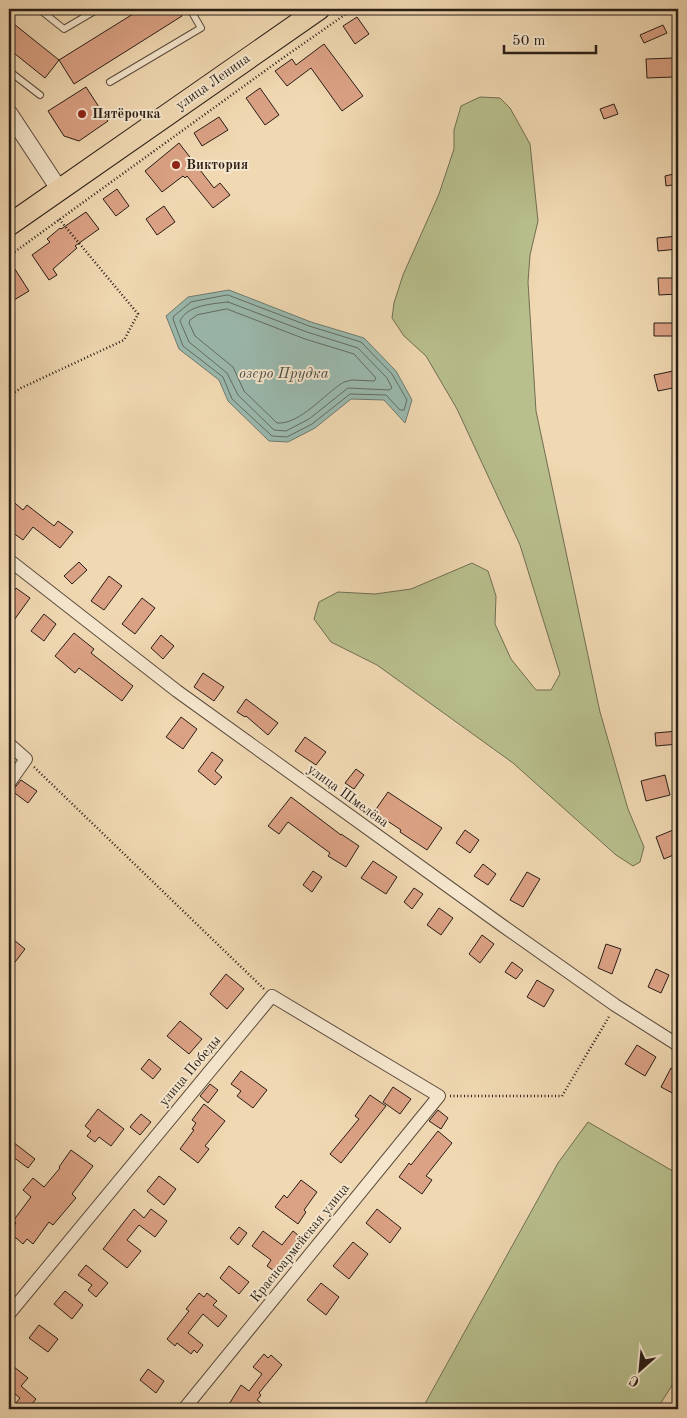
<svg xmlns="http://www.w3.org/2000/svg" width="687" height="1418" font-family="'Old Standard TT',serif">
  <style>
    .green { fill: #b8bf8d; stroke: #706e52 }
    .water { fill: #9ab9ae; stroke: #6d7b71 }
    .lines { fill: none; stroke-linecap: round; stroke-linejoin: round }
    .shore { stroke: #626c62; stroke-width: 1 }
    .building { fill: #dba184; stroke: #291e16 }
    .service-casing { stroke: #5b4c3d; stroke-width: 8 }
    .minor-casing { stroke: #5b4c3d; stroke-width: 14 }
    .tertiary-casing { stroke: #5b4c3d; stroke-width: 18 }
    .trunk-casing { stroke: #291e16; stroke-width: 23 }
    .path { stroke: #291e16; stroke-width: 2.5; stroke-dasharray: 1 2.5; stroke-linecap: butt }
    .service { stroke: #f5e6cd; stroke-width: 6 }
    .minor { stroke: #f5e6cd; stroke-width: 12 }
    .tertiary { stroke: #f5e6cd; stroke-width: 16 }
    .trunk { stroke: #f0d8b2; stroke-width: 21 }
    .poi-dot { fill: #8f2418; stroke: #f5e6cd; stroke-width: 2 }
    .labels { text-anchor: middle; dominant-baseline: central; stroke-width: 4; stroke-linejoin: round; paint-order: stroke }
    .street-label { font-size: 14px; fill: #291e16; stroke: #f5e6cd }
    .poi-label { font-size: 14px; font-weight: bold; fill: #291e16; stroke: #f5e6cd; text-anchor: start }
    .water-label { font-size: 15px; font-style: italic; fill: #4b4c44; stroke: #f5e6cd }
  </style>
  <rect width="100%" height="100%" fill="#f0d8b2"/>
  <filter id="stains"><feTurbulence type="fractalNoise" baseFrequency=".004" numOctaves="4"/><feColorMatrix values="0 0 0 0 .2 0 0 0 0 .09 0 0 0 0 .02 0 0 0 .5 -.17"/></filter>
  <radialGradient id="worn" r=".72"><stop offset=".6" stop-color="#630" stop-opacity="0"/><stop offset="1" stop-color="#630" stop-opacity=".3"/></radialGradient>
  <!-- green -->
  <path class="green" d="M 480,97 L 500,98 L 510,108 L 530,144 L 538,221 L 530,255 L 528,282 L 536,411 L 600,712 L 628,809 L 644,847 L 640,862 L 633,866 L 616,855 L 513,763 L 377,665 L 331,642 L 314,619 L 319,602 L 338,592 L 375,594 L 411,589 L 472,563 L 488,571 L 496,596 L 495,624 L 511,659 L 536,690 L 551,690 L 560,674 L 520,545 L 457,409 L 426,356 L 404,336 L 392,318 L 394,303 L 403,275 L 439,194 L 454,149 L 454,130 L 461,106 Z
    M 588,1122 L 678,1174 L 678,1376 L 657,1409 L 422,1409 L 558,1163 Z"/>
  <!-- water -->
  <path class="water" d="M 229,290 L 311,322 L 364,338 L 396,371 L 412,400 L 405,423 L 384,400 L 351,399 L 315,428 L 288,442 L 269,441 L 228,401 L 219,380 L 179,349 L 166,316 L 188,297 Z"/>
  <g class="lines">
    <!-- shore -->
    <path class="shore" d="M 228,295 L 309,326 L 361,342 L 392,374 L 407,400 L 404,410 L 400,410 L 386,395 L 350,394 L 312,424 L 287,437 L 272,436 L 232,399 L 223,377 L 183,346 L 173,319 L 174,316 L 191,302 Z
      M 228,302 L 307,332 L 358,348 L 387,378 L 392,388 L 389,390 L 348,388 L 309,419 L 286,431 L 274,430 L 238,395 L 227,373 L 189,342 L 180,321 C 187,305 212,304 228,302 Z
      M 227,309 L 305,339 L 354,354 L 375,377 L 376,379 L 374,381 L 352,380 L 344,382 C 325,393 300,425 277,423 L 244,391 L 233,367 L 195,336 L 189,323 L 190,320 L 197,315 Z"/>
  </g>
  <!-- building -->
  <path class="building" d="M 141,9 L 177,9 L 182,16 L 74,84 L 59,60 Z
    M 357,17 L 369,34 L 355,44 L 343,26 Z
    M 9,20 L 59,60 L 45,78 L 9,49 Z
    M 663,25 L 667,33 L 644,43 L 640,35 Z
    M 324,44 L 363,96 L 342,111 L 311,68 L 287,86 L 275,71 L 292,59 L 296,65 Z
    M 673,58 L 674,77 L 647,78 L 646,59 Z
    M 86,87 L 108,121 L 79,141 L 64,136 L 48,111 Z
    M 260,88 L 279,115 L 265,125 L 246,98 Z
    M 614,104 L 618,114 L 604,119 L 600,109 Z
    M 219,117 L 228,130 L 202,146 L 194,133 Z
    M 179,143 L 214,188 L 220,183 L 230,195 L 213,208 L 187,176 L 185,178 L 183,176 L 162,192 L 145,171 Z
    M 678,173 L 678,184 L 666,186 L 665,176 Z
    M 117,189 L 129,206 L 116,216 L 103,199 Z
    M 164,206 L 175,222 L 157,235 L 146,219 Z
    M 86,212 L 99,229 L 75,246 L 77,248 L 53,269 L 57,275 L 49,280 L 32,255 L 50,242 L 47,239 L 60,228 L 61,229 Z
    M 678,236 L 678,249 L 658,251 L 657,238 Z
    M 9,260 L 29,291 L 14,300 L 9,291 Z
    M 658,278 L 678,278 L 678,294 L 659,295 Z
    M 654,323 L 678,323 L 678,336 L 654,336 Z
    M 678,370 L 678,387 L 658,391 L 654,375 Z
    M 9,498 L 23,510 L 27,505 L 54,526 L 58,521 L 73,532 L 60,548 L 33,527 L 23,540 L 9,530 Z
    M 79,562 L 87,570 L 72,584 L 64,576 Z
    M 109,576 L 122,586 L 104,610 L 91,601 Z
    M 16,588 L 30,598 L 9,627 L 9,598 Z
    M 142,598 L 155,608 L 135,634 L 122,624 Z
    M 44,614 L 56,624 L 44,641 L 31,631 Z
    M 74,633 L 94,649 L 91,653 L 133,686 L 122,701 L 79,668 L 75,673 L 55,656 Z
    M 161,635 L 174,646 L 163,659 L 151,648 Z
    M 203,673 L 224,687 L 214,701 L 194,687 Z
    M 246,699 L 278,723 L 268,735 L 246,716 L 245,717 L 237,712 Z
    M 181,717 L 197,729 L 183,749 L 166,737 Z
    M 678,731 L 678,744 L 656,746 L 655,733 Z
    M 305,737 L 326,752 L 316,765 L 295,751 Z
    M 212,752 L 223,760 L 215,771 L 222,777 L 215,785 L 198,771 Z
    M 356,769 L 364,775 L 354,789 L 345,783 Z
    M 665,775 L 670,795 L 646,801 L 641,781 Z
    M 21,780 L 37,791 L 28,803 L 12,791 Z
    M 388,792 L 442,828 L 427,850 L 400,832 L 401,830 L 374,812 Z
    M 291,797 L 341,835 L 341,834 L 359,846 L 346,867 L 328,856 L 330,853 L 288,822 L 279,834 L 268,826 Z
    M 678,828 L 678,853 L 664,859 L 656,837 Z
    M 465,830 L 479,840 L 470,853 L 456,843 Z
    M 373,861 L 397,877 L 386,894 L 361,878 Z
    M 483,864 L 496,874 L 488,885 L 474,876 Z
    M 313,871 L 322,877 L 312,892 L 303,885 Z
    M 527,872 L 540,879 L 523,907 L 510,900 Z
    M 414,888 L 423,894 L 412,909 L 404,902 Z
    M 439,908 L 453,918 L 441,935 L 427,925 Z
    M 482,935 L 494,944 L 480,963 L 469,954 Z
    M 14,940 L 25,949 L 9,970 L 9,947 Z
    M 606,944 L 621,949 L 612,974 L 598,968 Z
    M 512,962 L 523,970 L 516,979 L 505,972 Z
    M 656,969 L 669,975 L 661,993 L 648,987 Z
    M 226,974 L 244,989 L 227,1009 L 210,994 Z
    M 537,980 L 554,990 L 544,1007 L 527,997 Z
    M 180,1021 L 202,1039 L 189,1054 L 167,1036 Z
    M 637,1045 L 656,1057 L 645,1076 L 625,1064 Z
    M 149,1059 L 161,1069 L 153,1079 L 141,1069 Z
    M 671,1068 L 678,1072 L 678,1096 L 661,1087 Z
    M 241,1071 L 267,1090 L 253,1108 L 237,1096 L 241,1091 L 231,1084 Z
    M 210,1084 L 218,1090 L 208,1103 L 200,1096 Z
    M 393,1087 L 411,1099 L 400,1114 L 383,1102 Z
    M 370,1095 L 386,1106 L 341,1163 L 330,1154 L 359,1119 L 355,1116 Z
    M 204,1104 L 225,1121 L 205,1146 L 209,1149 L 198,1163 L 180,1149 L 194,1130 L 192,1129 L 196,1123 L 192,1120 Z
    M 98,1109 L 124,1129 L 111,1146 L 99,1137 L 95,1142 L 87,1136 L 91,1131 L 85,1126 Z
    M 438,1110 L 448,1118 L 441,1129 L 429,1121 Z
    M 141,1114 L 151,1122 L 140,1135 L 130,1127 Z
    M 438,1131 L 452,1143 L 426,1176 L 432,1180 L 422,1194 L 399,1177 L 409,1163 L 411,1165 Z
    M 9,1139 L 35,1159 L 28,1168 L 9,1154 Z
    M 71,1150 L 93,1166 L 72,1194 L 76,1198 L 53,1225 L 49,1222 L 33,1244 L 27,1239 L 23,1244 L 9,1232 L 16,1223 L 13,1221 L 31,1197 L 23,1190 L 33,1178 L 44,1187 L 60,1168 L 59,1167 Z
    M 159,1176 L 176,1189 L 164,1205 L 147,1191 Z
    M 301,1180 L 317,1192 L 304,1210 L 306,1212 L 298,1224 L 275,1207 L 284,1195 L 287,1198 Z
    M 134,1209 L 144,1218 L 151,1209 L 167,1221 L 155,1237 L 139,1225 L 127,1240 L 141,1251 L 127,1268 L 103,1249 Z
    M 377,1209 L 401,1228 L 390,1243 L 366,1223 Z
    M 239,1227 L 247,1233 L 238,1245 L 230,1238 Z
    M 263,1231 L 282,1245 L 293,1231 L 304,1240 L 295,1251 L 293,1250 L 277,1273 L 267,1266 L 271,1260 L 252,1246 Z
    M 353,1242 L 368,1254 L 349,1279 L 333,1266 Z
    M 86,1265 L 108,1283 L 96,1297 L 88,1290 L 92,1285 L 78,1275 Z
    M 229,1266 L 249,1282 L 239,1294 L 220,1278 Z
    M 321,1283 L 339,1297 L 326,1315 L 307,1300 Z
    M 65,1291 L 83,1305 L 72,1319 L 54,1304 Z
    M 199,1293 L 204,1297 L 207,1293 L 217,1301 L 213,1305 L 227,1316 L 218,1327 L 203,1314 L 188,1333 L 203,1345 L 197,1353 L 194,1350 L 191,1354 L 177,1343 L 175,1346 L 167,1339 L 189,1311 L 186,1309 Z
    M 39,1325 L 58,1339 L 48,1352 L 29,1338 Z
    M 264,1354 L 268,1358 L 271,1355 L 282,1365 L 259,1393 L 261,1395 L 257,1400 L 269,1409 L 226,1409 L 241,1385 L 249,1391 L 262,1374 L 253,1367 Z
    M 9,1363 L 28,1378 L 21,1386 L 36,1399 L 28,1409 L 11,1409 L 20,1398 L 9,1389 Z
    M 148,1369 L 164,1381 L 156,1393 L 140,1380 Z"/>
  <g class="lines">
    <defs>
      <path id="service" d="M 39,9 L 64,29 L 98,9
        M 9,71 L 40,95
        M 110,82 L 201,28 L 190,9"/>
      <path id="minor" d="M 9,560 L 177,691 L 503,926 L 615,1005 L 678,1045
        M 9,744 L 26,759 L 9,783
        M 9,1314 L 272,996 L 439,1096 L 184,1409"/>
      <path id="tertiary" d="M 9,113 L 59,189"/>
      <path id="trunk" d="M 9,225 L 319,9"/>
    </defs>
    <!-- service casing -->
    <use href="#service" class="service-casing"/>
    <!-- minor casing -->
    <use href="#minor" class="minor-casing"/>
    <!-- tertiary casing -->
    <use href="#tertiary" class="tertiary-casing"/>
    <!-- trunk casing -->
    <use href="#trunk" class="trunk-casing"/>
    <!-- path -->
    <path class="path" d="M 9,256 L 280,60 L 353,9
      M 9,396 L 21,388 L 124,340 L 138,314 L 59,219
      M 34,767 L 264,989
      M 450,1096 L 562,1096 L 610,1015"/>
    <!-- service -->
    <use href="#service" class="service"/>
    <!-- minor -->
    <use href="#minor" class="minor"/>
    <!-- tertiary -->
    <use href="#tertiary" class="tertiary"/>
    <!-- trunk -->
    <use href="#trunk" class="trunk"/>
  </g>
  <!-- markers -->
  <g class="poi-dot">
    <circle cx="82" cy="114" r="5"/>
    <circle cx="176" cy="165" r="5"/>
  </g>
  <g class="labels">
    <!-- street labels -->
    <g class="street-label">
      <text transform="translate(213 82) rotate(-35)">улица Ленина</text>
      <text transform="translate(348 796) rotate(36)">улица Шмелёва</text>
      <text transform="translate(190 1071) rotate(-50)">улица Победы</text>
      <text transform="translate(300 1243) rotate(-51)">Красноармейская улица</text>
    </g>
    <!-- poi labels -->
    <g class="poi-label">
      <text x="92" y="114">Пятёрочка</text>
      <text x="186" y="165">Виктория</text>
    </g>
    <!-- water labels -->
    <g class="water-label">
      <text x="284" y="374">озеро Прудка</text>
    </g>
  </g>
  <!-- margin -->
  <rect width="687" height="1418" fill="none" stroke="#f0d8b2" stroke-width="30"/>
  <rect x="10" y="10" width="667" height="1398" fill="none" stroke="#291e16" stroke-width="2.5"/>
  <rect x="15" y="15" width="657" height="1388" fill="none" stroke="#291e16"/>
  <!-- north arrow -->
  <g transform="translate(640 1370) rotate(207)" stroke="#f5e6cd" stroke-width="4" paint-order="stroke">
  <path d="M0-4L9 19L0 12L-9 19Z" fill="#291e16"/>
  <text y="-8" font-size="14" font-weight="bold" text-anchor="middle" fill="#291e16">С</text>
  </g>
  <!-- scale -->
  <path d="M504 45v8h92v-8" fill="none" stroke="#291e16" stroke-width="2.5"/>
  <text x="512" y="45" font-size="15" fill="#291e16" stroke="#f5e6cd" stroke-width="4" paint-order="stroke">50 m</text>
  <rect width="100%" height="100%" filter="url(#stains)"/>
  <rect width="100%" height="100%" fill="url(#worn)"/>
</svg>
